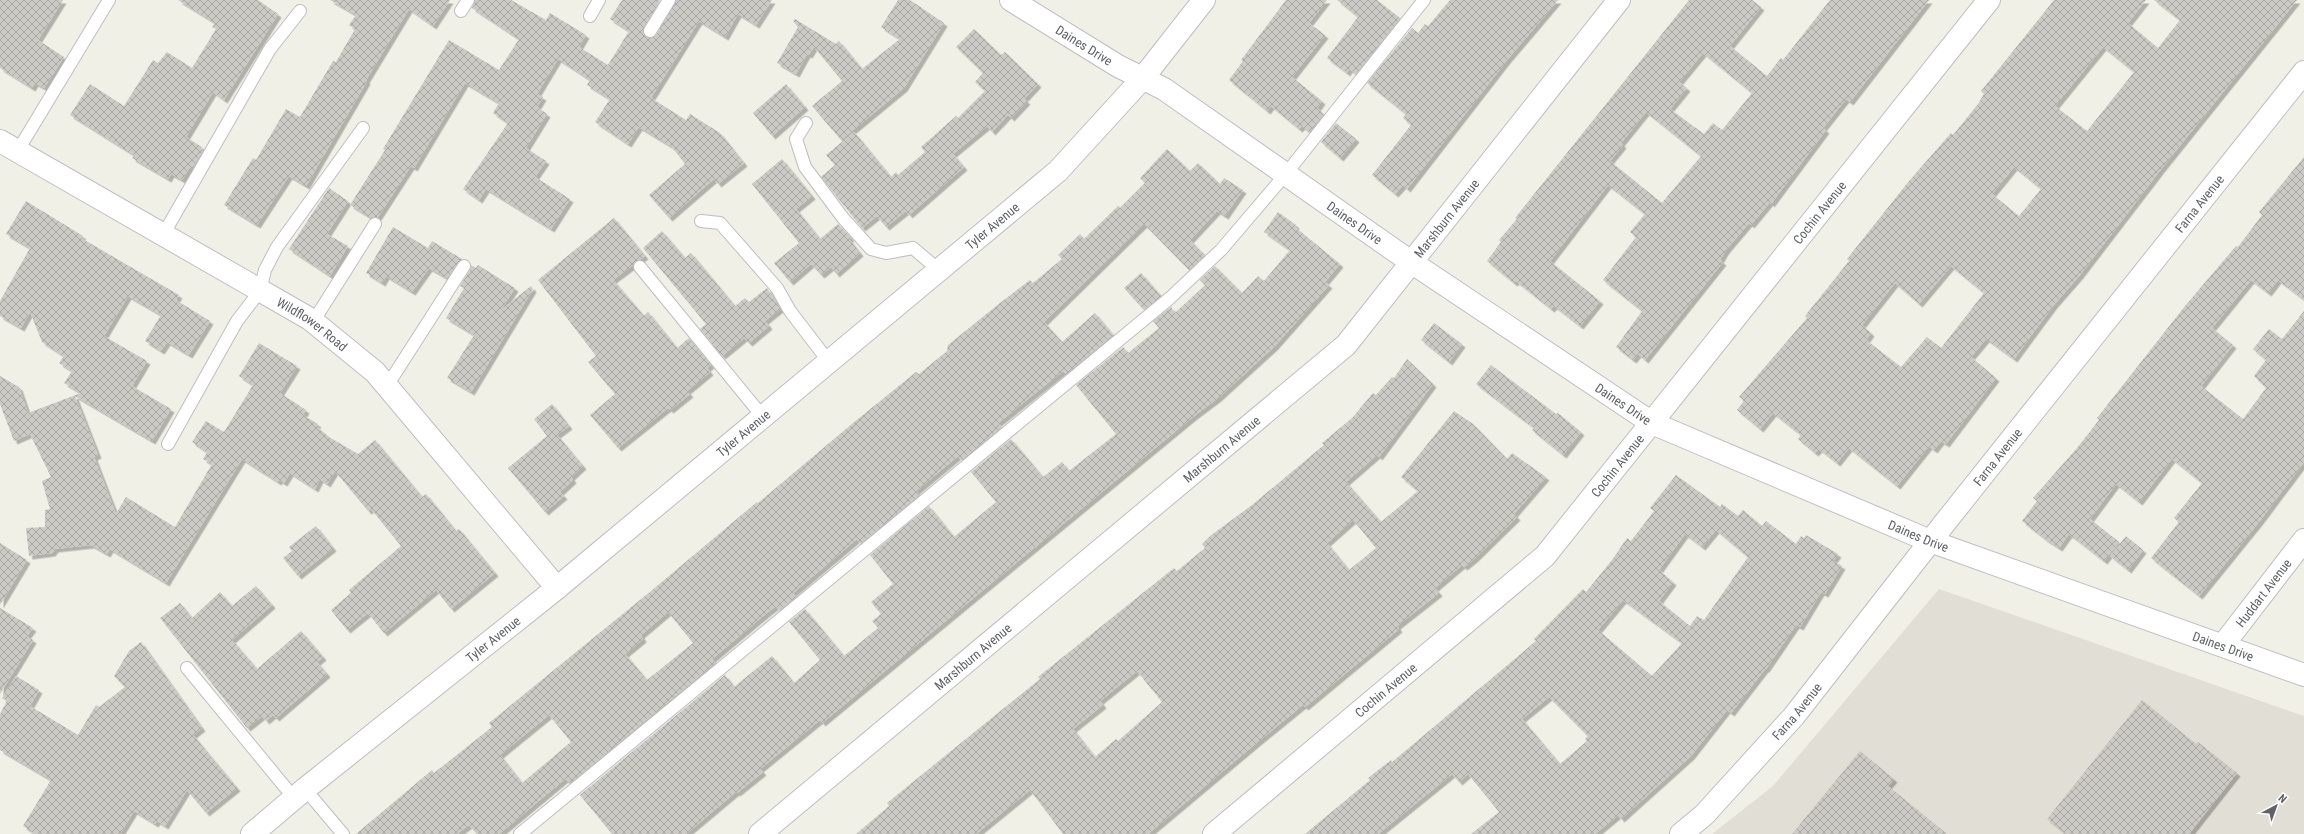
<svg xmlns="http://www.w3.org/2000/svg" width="2304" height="834" font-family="'Roboto Condensed',sans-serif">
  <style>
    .education { fill: #e1dfd5 }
    .building { fill: url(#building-cross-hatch); fill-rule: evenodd; filter: url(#shadow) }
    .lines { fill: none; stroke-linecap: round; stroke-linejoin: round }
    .service-casing { stroke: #bcbec3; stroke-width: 14 }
    .minor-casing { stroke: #bcbec3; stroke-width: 24 }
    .tertiary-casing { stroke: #bcbec3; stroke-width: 24 }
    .service { stroke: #fff; stroke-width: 12 }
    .minor { stroke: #fff; stroke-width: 22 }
    .tertiary { stroke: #fff; stroke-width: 22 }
    .labels { text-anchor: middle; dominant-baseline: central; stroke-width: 3; stroke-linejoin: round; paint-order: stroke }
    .street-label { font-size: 13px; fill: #5f6268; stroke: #fff }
  </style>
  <defs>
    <pattern id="building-cross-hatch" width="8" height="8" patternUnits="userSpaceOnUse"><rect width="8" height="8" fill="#cccac4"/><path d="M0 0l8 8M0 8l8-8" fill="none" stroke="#a9a7a3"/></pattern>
    <filter id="shadow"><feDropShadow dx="3.5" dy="3.5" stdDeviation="0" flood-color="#0004"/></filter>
  </defs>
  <rect width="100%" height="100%" fill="#f1f0e7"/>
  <!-- education -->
  <path class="education" d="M 1939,589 L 2304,716 L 2304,834 L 1712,834 L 1773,786 Z"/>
  <!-- building -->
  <path class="building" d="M 0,0 L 63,0 L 38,40 L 64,57 L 44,88 L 35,83 L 32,88 L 0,68 Z
    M 178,0 L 258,0 L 278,14 L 224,100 L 213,92 L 186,137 L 202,147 L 201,149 L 203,150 L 192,169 L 190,167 L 182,180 L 171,174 L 168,179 L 132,158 L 134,155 L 70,115 L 90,84 L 124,106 L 153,60 L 158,63 L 167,52 L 192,68 L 216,29 L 212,27 L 215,23 Z
    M 330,0 L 450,0 L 433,26 L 409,9 L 366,80 L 367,81 L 306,186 L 289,176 L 257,225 L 224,205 L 253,158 L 256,160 L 286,109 L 300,117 L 333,61 L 336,62 L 355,29 L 349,25 L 356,15 Z
    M 475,0 L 511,0 L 546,20 L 550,13 L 586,35 L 579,47 L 608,65 L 629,31 L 610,19 L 622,0 L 660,0 L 643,30 L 644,35 L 650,38 L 656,35 L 676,0 L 772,0 L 756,25 L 738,14 L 725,37 L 699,21 L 651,98 L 686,120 L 690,114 L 720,133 L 744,163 L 718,184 L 714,179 L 669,218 L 649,195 L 685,164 L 672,147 L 639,127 L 628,144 L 595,122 L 610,99 L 587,85 L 590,80 L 558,59 L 537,94 L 543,97 L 537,107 L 547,114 L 526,148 L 546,161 L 535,177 L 570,199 L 551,229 L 486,189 L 479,200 L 463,189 L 508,123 L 493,113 L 499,103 L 465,83 L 414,168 L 411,166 L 378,217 L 371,218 L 350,205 L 385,150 L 383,149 L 449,40 L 499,70 L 519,39 L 472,8 Z
    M 898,0 L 910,0 L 944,23 L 904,88 L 841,140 L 812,106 L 842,81 L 814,47 L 809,55 L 807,54 L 796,74 L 777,63 L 798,27 L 793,21 L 795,19 L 836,44 L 839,41 L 862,69 L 900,39 L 881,27 Z
    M 1286,0 L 1327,0 L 1309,23 L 1325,35 L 1292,77 L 1322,101 L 1317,108 L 1324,114 L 1309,132 L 1302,126 L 1299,129 L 1271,106 L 1267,111 L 1229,80 L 1243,61 L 1241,60 Z
    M 1337,0 L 1377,0 L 1400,18 L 1356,74 L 1349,69 L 1347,73 L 1327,58 L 1358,17 Z
    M 1450,0 L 1558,0 L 1507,60 L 1407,189 L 1403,185 L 1395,194 L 1372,175 L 1411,125 L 1403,118 L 1406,114 L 1367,83 L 1412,28 L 1418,33 L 1425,24 L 1428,26 Z
    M 1689,0 L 1752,0 L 1761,7 L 1730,46 L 1767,76 L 1781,58 L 1783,60 L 1830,0 L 1929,0 L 1850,102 L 1846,99 L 1823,128 L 1826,130 L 1771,204 L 1770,202 L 1751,225 L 1749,223 L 1726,250 L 1720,260 L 1723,262 L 1645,360 L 1638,354 L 1633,360 L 1616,347 L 1642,311 L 1603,280 L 1636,237 L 1630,232 L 1645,214 L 1608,185 L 1550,261 L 1600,301 L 1580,326 L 1554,306 L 1551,309 L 1516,281 L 1514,283 L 1487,261 L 1501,242 L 1499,240 L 1517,219 L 1515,218 ZM 1703,53 L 1752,93 L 1722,130 L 1713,123 L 1704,134 L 1670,109 L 1687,88 L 1679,82 ZM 1646,112 L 1701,156 L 1662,203 L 1610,161 L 1623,145 L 1621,143 Z
    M 2054,0 L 2146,0 L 2128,23 L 2158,48 L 2180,20 L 2154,0 L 2297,0 L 2162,168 L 2080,275 L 2053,306 L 2014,359 L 1986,339 L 1971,357 L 1996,378 L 1946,444 L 1941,441 L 1934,450 L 1929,446 L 1897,486 L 1849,448 L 1837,463 L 1819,449 L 1815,453 L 1798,439 L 1801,435 L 1773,413 L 1760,429 L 1737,410 L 1744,401 L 1739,397 L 1807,318 L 1805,316 L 1849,261 L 1847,259 L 1909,181 L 1951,133 L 1953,135 L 1978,104 L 1984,94 L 1981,91 ZM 2103,47 L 2134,72 L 2087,131 L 2055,106 ZM 2014,167 L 2041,189 L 2019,216 L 1992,194 ZM 1951,266 L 1984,293 L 1941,348 L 1927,337 L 1901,367 L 1866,340 L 1871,333 L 1862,325 L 1895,283 L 1919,304 Z
    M 974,29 L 1001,55 L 1005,52 L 1038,84 L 1024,99 L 1027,101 L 1011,118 L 1008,115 L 992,132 L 987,126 L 953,154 L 964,167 L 909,215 L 906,211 L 886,227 L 877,216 L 862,228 L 821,177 L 835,165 L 826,155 L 854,132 L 891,177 L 896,172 L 898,175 L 925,152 L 921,147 L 956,116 L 958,118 L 985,91 L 975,82 L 983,73 L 956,47 Z
    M 786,84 L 805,107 L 772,136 L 753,113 Z
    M 1336,123 L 1356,139 L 1340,158 L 1321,142 Z
    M 1167,149 L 1190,171 L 1198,163 L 1220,184 L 1224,178 L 1243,190 L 1225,216 L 1217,211 L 1190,240 L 1205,255 L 1189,270 L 1144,224 L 1044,322 L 1062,342 L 1095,313 L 1113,335 L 1066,374 L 1063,371 L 998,423 L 1002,427 L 961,460 L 958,456 L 916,491 L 919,495 L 860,544 L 857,539 L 793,593 L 796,597 L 779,610 L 776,606 L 768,612 L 712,659 L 715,663 L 570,783 L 565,779 L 499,834 L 477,834 L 469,825 L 457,834 L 356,834 L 432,770 L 434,773 L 492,727 L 489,723 L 651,591 L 757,502 L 758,503 L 853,423 L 916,372 L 919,374 L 947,351 L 948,345 L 1000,303 L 1030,280 L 1033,283 L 1062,259 L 1058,255 L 1080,234 L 1084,239 L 1118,206 L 1120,208 L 1145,183 L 1140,178 ZM 668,612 L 693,643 L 647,680 L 625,654 L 643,639 L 641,635 ZM 549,715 L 571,742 L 522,783 L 500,755 Z
    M 2304,157 L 2304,300 L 2278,280 L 2268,293 L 2251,280 L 2212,328 L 2233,345 L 2201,386 L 2243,419 L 2266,388 L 2254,376 L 2266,360 L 2253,349 L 2269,329 L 2282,339 L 2304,311 L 2304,462 L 2259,522 L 2199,596 L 2151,558 L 2179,522 L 2174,518 L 2202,483 L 2172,459 L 2139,502 L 2116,484 L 2090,519 L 2119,542 L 2104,561 L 2069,534 L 2059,548 L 2045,539 L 2022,521 L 2037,501 L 2033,498 L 2077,448 L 2099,420 L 2097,418 L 2185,306 L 2236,246 L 2238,247 L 2262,215 L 2259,212 Z
    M 782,159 L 812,196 L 796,209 L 820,239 L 838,224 L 851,238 L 849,239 L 860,253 L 836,274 L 831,267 L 821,275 L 811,264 L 790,282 L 774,263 L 799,243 L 752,184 Z
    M 329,188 L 348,201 L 327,234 L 348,246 L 330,276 L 289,249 Z
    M 26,201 L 83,236 L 81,238 L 179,295 L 176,300 L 210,321 L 189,355 L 167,342 L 161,351 L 145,341 L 161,315 L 128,296 L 104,336 L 147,361 L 132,386 L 171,409 L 152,441 L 75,396 L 98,455 L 94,457 L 116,514 L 126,497 L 175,527 L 212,464 L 203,459 L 207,452 L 192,442 L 206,421 L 224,432 L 253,385 L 239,376 L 259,343 L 297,366 L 280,393 L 306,410 L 303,415 L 318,424 L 316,426 L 329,437 L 358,454 L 375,440 L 422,497 L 426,494 L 456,531 L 459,529 L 495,573 L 451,609 L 436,590 L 384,633 L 368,613 L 347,630 L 331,610 L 351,593 L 349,590 L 401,546 L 371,509 L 368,511 L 335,471 L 327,484 L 320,479 L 315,489 L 290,473 L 284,483 L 279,480 L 278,482 L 242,459 L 166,583 L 110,549 L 107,554 L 91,545 L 55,549 L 52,553 L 29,556 L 26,528 L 45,527 L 45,510 L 50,509 L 42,481 L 51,477 L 30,434 L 14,441 L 0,404 L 0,376 L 19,387 L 28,413 L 81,393 L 64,383 L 72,371 L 59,363 L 64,356 L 42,342 L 30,312 L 21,328 L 0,316 L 0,301 L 30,248 L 6,234 Z
    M 1278,212 L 1296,225 L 1295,227 L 1340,264 L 1325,282 L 1329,285 L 1274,347 L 1218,398 L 1194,416 L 822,723 L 820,720 L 760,769 L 763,772 L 737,793 L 736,792 L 686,834 L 612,834 L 580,795 L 725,675 L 734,687 L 772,656 L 794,683 L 820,660 L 789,622 L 805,609 L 844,656 L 878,628 L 872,621 L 881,614 L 871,602 L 893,584 L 870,555 L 929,506 L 954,537 L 996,502 L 971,472 L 1011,439 L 1043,477 L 1062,462 L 1069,471 L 1116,434 L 1076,385 L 1123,347 L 1128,353 L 1159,328 L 1153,321 L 1171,307 L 1175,313 L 1205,285 L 1200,280 L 1215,266 L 1242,293 L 1258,276 L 1264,281 L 1290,250 L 1264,232 Z
    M 614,218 L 645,256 L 613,280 L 644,316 L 648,312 L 677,348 L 689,338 L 711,365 L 707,368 L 710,372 L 687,391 L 690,394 L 670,410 L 668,408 L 618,448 L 590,415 L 615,394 L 588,362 L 596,356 L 538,280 Z
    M 393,227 L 428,248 L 432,241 L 462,259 L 447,278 L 429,268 L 412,292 L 386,276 L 382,283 L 366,273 Z
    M 662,231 L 685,258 L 691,253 L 735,306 L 745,298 L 749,302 L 767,288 L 780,309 L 765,321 L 769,326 L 749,343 L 744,338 L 722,356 L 700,329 L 706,324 L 643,248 Z
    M 471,265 L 476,268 L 478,265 L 515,288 L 500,311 L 531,286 L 533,289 L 471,392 L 447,378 L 474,335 L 446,318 L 464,288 L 460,286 L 470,270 Z
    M 1141,273 L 1161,296 L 1144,310 L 1124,288 Z
    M 1434,323 L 1462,344 L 1449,362 L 1421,340 Z
    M 1407,359 L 1433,384 L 1379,457 L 1377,455 L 1346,482 L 1381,522 L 1418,491 L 1401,477 L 1454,411 L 1473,424 L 1507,459 L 1512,453 L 1546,477 L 1514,514 L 1517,517 L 1474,559 L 1464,567 L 1462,565 L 1435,588 L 1439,593 L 1397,626 L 1399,629 L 1305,707 L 1303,705 L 1260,740 L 1148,834 L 1063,834 L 1030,790 L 976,834 L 856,834 L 889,806 L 887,803 L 988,721 L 1040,679 L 1038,677 L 1174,568 L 1177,571 L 1205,548 L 1202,544 L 1210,536 L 1252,505 L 1324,445 L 1322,443 L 1352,418 L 1373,393 L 1376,395 L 1392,377 L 1394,378 ZM 1353,520 L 1376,548 L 1349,570 L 1327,543 ZM 1137,671 L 1162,702 L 1118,741 L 1116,739 L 1095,757 L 1073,729 L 1103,705 L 1100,701 Z
    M 1491,365 L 1556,414 L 1558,413 L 1581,432 L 1563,455 L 1532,430 L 1534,428 L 1476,384 Z
    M 552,404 L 569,426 L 557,435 L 583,466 L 571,477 L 573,480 L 560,492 L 564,496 L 545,512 L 508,468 L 547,436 L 534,419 Z
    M 1676,475 L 1720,507 L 1722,504 L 1738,516 L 1743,510 L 1762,526 L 1766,521 L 1796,544 L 1801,536 L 1804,538 L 1806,535 L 1838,554 L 1833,561 L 1842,566 L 1825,594 L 1821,592 L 1800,627 L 1796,625 L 1766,669 L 1765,669 L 1731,713 L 1727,710 L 1691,756 L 1621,819 L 1618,815 L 1595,834 L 1471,834 L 1499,812 L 1468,774 L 1459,782 L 1452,774 L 1378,834 L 1305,834 L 1370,780 L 1368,778 L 1391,760 L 1392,762 L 1536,641 L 1534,639 L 1583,589 L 1586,592 L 1612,560 L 1627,538 L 1631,541 L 1654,511 L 1650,508 ZM 1716,530 L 1748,557 L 1704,620 L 1697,616 L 1690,626 L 1659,601 L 1673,582 L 1659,570 L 1685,534 L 1702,547 ZM 1623,600 L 1682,643 L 1652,676 L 1598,630 ZM 1549,697 L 1588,736 L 1585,739 L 1587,741 L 1560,764 L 1522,719 Z
    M 316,526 L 333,548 L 298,576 L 283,558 L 292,551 L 289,547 Z
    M 2126,536 L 2143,550 L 2128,570 L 2110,556 Z
    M 0,543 L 27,560 L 0,605 Z
    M 256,586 L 272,605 L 232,640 L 257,669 L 301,631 L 323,657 L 317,662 L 327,674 L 276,718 L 273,715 L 266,721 L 262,716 L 247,728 L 160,618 L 180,603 L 192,618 L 220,592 L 232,606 Z
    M 0,608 L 33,628 L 27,636 L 33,640 L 0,694 Z
    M 141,642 L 202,728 L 193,735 L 237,788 L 206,813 L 187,790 L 165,826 L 157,821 L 155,824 L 134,811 L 120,834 L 36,834 L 23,826 L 51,780 L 0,750 L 0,714 L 7,701 L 2,698 L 16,676 L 39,690 L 30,706 L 78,735 L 96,705 L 99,707 L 125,687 L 114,676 L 129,651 Z
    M 2142,700 L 2196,744 L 2198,742 L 2237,773 L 2189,834 L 2066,834 L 2047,819 Z
    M 1860,751 L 1894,779 L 1888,786 L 1947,834 L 1792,834 Z"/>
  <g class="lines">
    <defs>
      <path id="service" d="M 461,11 L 468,0
        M 590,16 L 599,0
        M 650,31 L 669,0
        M 806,123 L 796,139 L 805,167 L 843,218 L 871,249 L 886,253 L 913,248 L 940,271
        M 17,152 L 109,0
        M 701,221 L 720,223 L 777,288 L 790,311 L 829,362
        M 163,235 L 270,49 L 300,11
        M 640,267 L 763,417
        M 313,322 L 375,224
        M 387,386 L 464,266
        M 168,444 L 237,321 L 260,291 L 265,270 L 277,247 L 363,128
        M 187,668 L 294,798
        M 305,789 L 343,834
        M 520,834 L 1170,298 L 1221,250 L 1285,175 L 1424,0"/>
      <g id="minor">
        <path id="s1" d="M 1011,0 L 1118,66 L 1164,89 L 1411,262 L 1652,423 L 1930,541 L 2304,675"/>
        <path id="s2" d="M 0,141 L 310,319 L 375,372 L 557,588"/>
        <path id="s3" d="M 2223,645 L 2304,540"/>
        <path id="s4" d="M 760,834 L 1346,345 L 1619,0"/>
        <path id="s5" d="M 1214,834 L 1545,556 L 1989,0"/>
        <path id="s6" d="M 1681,834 L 1704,815 L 1794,716 L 1947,520 L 2304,72"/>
      </g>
      <g id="tertiary">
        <path id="s7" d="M 252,834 L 305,789 L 557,588 L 1058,171 L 1142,79 L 1204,0"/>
      </g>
    </defs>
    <!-- service casing -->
    <use href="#service" class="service-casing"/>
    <!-- minor casing -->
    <use href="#minor" class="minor-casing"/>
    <!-- tertiary casing -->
    <use href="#tertiary" class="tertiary-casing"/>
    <!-- service -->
    <use href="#service" class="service"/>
    <!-- minor -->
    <use href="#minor" class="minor"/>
    <!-- tertiary -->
    <use href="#tertiary" class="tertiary"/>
  </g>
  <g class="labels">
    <!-- street labels -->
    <g class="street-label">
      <text stroke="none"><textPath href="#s1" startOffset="86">Daines Drive</textPath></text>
      <text stroke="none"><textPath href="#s6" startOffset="817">Farna Avenue</textPath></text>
      <text stroke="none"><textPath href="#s5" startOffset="872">Cochin Avenue</textPath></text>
      <text stroke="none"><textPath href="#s4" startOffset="925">Marshburn Avenue</textPath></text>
      <text stroke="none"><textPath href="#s1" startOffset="410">Daines Drive</textPath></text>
      <text stroke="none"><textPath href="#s7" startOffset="958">Tyler Avenue</textPath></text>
      <text stroke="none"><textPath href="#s2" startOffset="362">Wildflower Road</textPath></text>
      <text stroke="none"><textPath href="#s1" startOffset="734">Daines Drive</textPath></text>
      <text stroke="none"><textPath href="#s7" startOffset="634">Tyler Avenue</textPath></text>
      <text stroke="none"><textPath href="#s4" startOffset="601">Marshburn Avenue</textPath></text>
      <text stroke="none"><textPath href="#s6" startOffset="493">Farna Avenue</textPath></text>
      <text stroke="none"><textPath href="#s5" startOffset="548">Cochin Avenue</textPath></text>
      <text stroke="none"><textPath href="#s1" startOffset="1058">Daines Drive</textPath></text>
      <text stroke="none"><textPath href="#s3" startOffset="66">Huddart Avenue</textPath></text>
      <text stroke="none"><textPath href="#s7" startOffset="310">Tyler Avenue</textPath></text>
      <text stroke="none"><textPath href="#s1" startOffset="1382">Daines Drive</textPath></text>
      <text stroke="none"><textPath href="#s4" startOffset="277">Marshburn Avenue</textPath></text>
      <text stroke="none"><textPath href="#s5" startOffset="224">Cochin Avenue</textPath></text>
      <text stroke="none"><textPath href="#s6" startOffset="169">Farna Avenue</textPath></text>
    </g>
  </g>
  <!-- north arrow -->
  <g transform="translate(2276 806) rotate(41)" stroke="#ffffff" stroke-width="3" paint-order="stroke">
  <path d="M0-3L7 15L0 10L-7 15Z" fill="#5f6268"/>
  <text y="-6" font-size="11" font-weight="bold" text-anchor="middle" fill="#5f6268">N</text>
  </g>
</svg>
